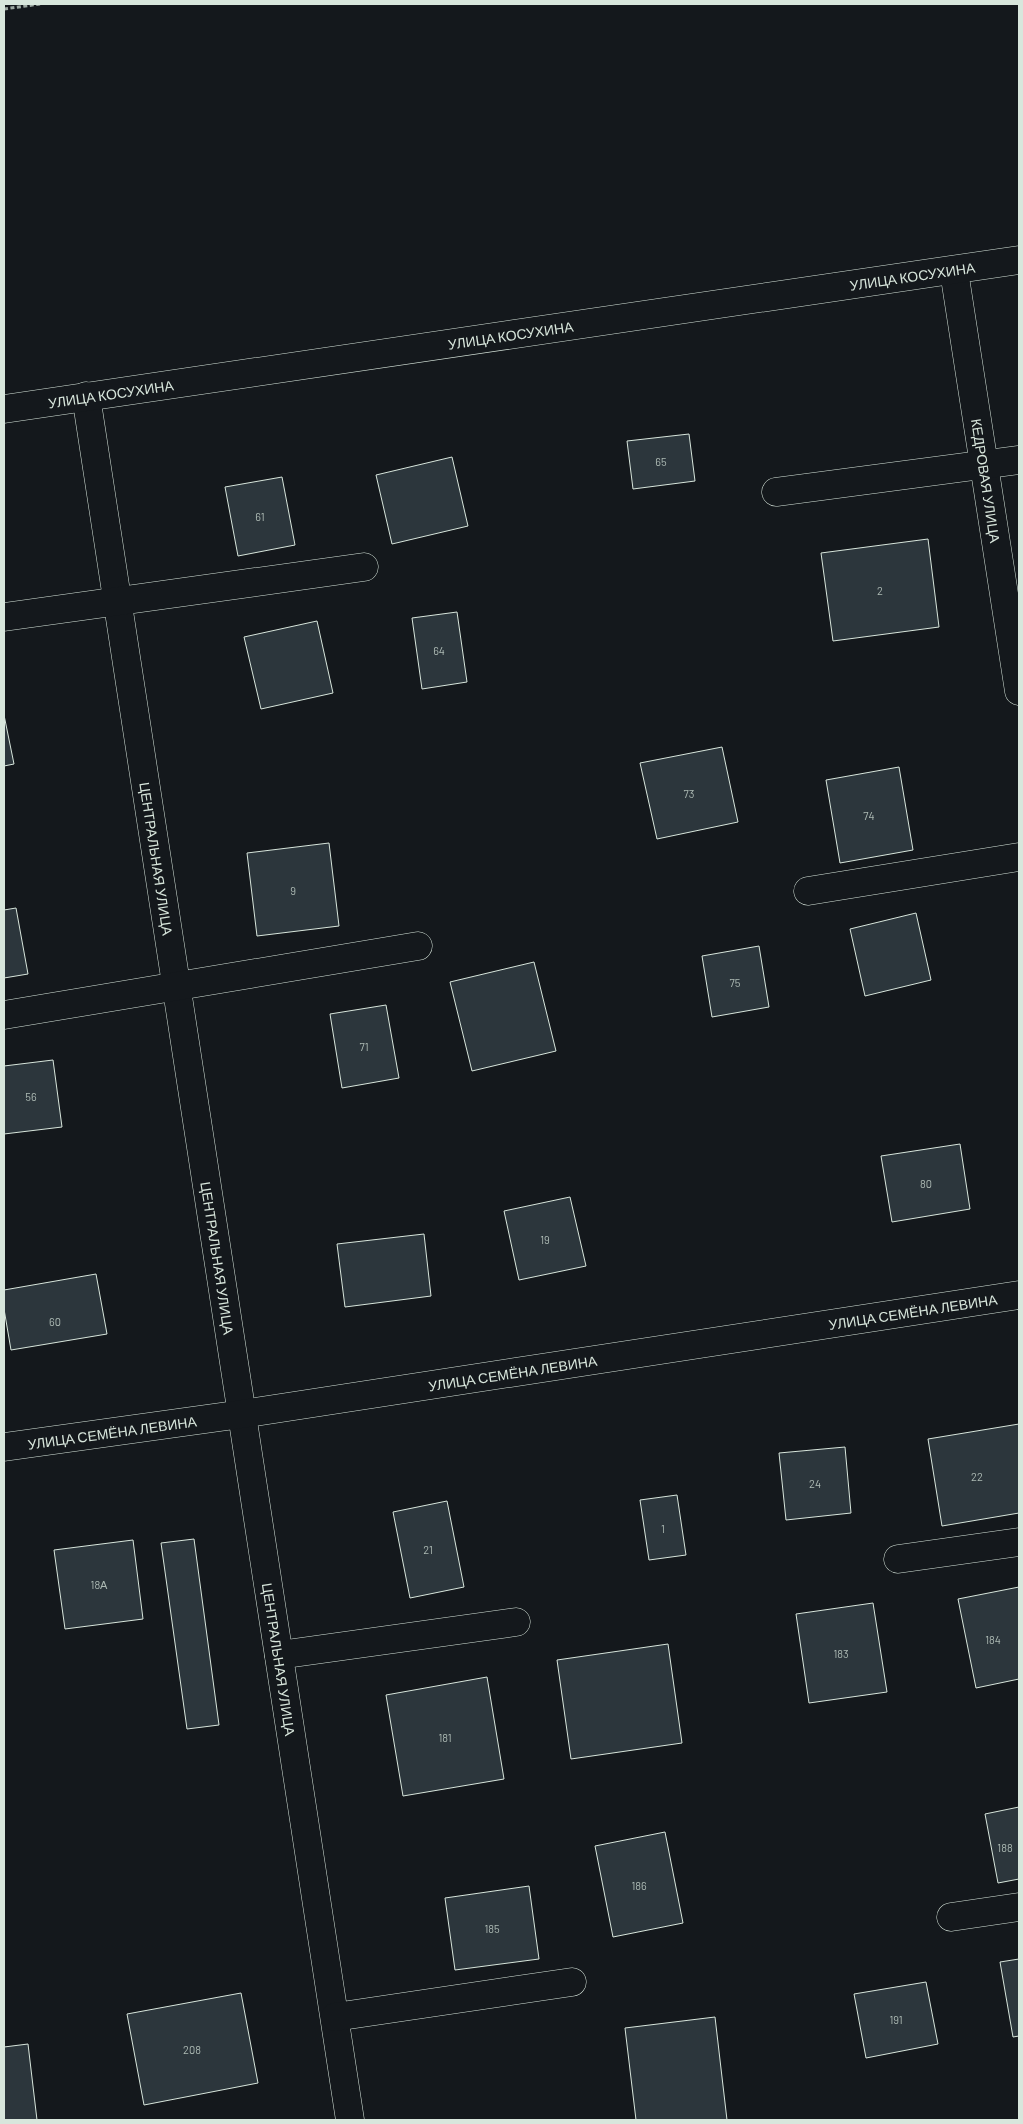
<svg xmlns="http://www.w3.org/2000/svg" width="1023" height="2124" font-family="Barlow,sans-serif">
  <style>
    .building { fill: #2c363c; stroke: #d8e6dc }
    .lines { fill: none; stroke-linecap: round; stroke-linejoin: round }
    .minor-casing { stroke: #d8e6dc; stroke-width: 29 }
    .path { stroke: #9da8a2; stroke-width: 3; stroke-dasharray: 4 2.5; stroke-linecap: butt }
    .minor { stroke: #14181c; stroke-width: 28 }
    .labels { text-anchor: middle; dominant-baseline: central; stroke-width: 4; stroke-linejoin: round; paint-order: stroke }
    .number-label { font-size: 11px; fill: #adbab4 }
    .street-label { font-size: 14px; fill: #d8e6dc; stroke: #14181c }
  </style>
  <rect width="100%" height="100%" fill="#14181c"/>
  <!-- building -->
  <path class="building" d="M 689,434 L 695,481 L 633,489 L 627,441 Z
    M 452,457 L 468,526 L 392,544 L 376,475 Z
    M 282,477 L 295,545 L 238,556 L 225,487 Z
    M 928,539 L 939,627 L 833,641 L 821,553 Z
    M 457,612 L 467,682 L 422,689 L 412,618 Z
    M 317,621 L 333,693 L 261,709 L 244,637 Z
    M 4,715 L 14,764 L 4,766 Z
    M 722,747 L 738,822 L 657,839 L 640,763 Z
    M 899,767 L 913,850 L 840,863 L 826,780 Z
    M 329,843 L 339,926 L 257,936 L 247,853 Z
    M 16,908 L 28,974 L 4,978 L 4,910 Z
    M 916,913 L 931,980 L 865,996 L 850,929 Z
    M 759,946 L 769,1007 L 712,1017 L 702,956 Z
    M 534,962 L 556,1051 L 472,1071 L 450,982 Z
    M 386,1005 L 399,1078 L 342,1088 L 330,1014 Z
    M 53,1060 L 62,1127 L 4,1134 L 4,1066 Z
    M 960,1144 L 970,1209 L 892,1222 L 881,1156 Z
    M 570,1197 L 586,1266 L 519,1280 L 504,1211 Z
    M 424,1234 L 431,1296 L 345,1307 L 337,1244 Z
    M 96,1274 L 107,1334 L 11,1350 L 4,1309 L 4,1290 Z
    M 1019,1424 L 1019,1513 L 942,1526 L 928,1439 Z
    M 845,1447 L 851,1513 L 786,1520 L 779,1453 Z
    M 677,1495 L 686,1555 L 649,1560 L 640,1500 Z
    M 447,1501 L 464,1587 L 410,1598 L 393,1512 Z
    M 194,1539 L 219,1725 L 187,1729 L 161,1543 Z
    M 133,1540 L 143,1619 L 65,1629 L 54,1550 Z
    M 1019,1587 L 1019,1679 L 976,1688 L 958,1599 Z
    M 873,1603 L 887,1692 L 809,1703 L 796,1614 Z
    M 668,1644 L 682,1743 L 571,1759 L 557,1660 Z
    M 487,1677 L 504,1779 L 403,1796 L 386,1695 Z
    M 1019,1807 L 1019,1879 L 998,1883 L 985,1814 Z
    M 665,1832 L 683,1923 L 613,1937 L 595,1846 Z
    M 529,1886 L 539,1959 L 455,1970 L 445,1898 Z
    M 1019,1959 L 1019,2036 L 1013,2037 L 1000,1962 Z
    M 926,1982 L 938,2044 L 866,2058 L 854,1994 Z
    M 241,1993 L 258,2083 L 144,2105 L 127,2014 Z
    M 715,2017 L 727,2120 L 636,2120 L 625,2028 Z
    M 28,2044 L 37,2120 L 4,2120 L 4,2047 Z"/>
  <g class="lines">
    <defs>
      <g id="minor">
        <path id="s1" d="M 954,271 L 1019,691"/>
        <path id="s2" d="M 86,396 L 350,2120"/>
        <path id="s3" d="M 4,409 L 1019,260"/>
        <path d="M 776,492 L 1019,460"/>
        <path d="M 4,617 L 364,567"/>
        <path d="M 808,891 L 1019,857"/>
        <path d="M 4,1015 L 418,946"/>
        <path id="s4" d="M 4,1447 L 242,1414 L 1019,1295"/>
        <path d="M 898,1559 L 1019,1542"/>
        <path d="M 279,1655 L 516,1622"/>
        <path d="M 951,1917 L 1019,1907"/>
        <path d="M 335,2017 L 572,1982"/>
      </g>
    </defs>
    <!-- minor casing -->
    <use href="#minor" class="minor-casing"/>
    <!-- path -->
    <path class="path" d="M 4,9 L 40,4"/>
    <!-- minor -->
    <use href="#minor" class="minor"/>
  </g>
  <g class="labels">
    <!-- number labels -->
    <g class="number-label">
      <text x="661" y="461">65</text>
      <text x="260" y="516">61</text>
      <text x="880" y="590">2</text>
      <text x="439" y="650">64</text>
      <text x="689" y="793">73</text>
      <text x="869" y="815">74</text>
      <text x="293" y="890">9</text>
      <text x="735" y="982">75</text>
      <text x="364" y="1046">71</text>
      <text x="31" y="1096">56</text>
      <text x="926" y="1183">80</text>
      <text x="545" y="1239">19</text>
      <text x="55" y="1321">60</text>
      <text x="977" y="1476">22</text>
      <text x="815" y="1483">24</text>
      <text x="663" y="1528">1</text>
      <text x="428" y="1549">21</text>
      <text x="99" y="1584">18А</text>
      <text x="993" y="1639">184</text>
      <text x="841" y="1653">183</text>
      <text x="445" y="1737">181</text>
      <text x="1005" y="1847">188</text>
      <text x="639" y="1885">186</text>
      <text x="492" y="1928">185</text>
      <text x="896" y="2019">191</text>
      <text x="192" y="2049">208</text>
    </g>
    <!-- street labels -->
    <g class="street-label">
      <text stroke="none"><textPath href="#s3" startOffset="918">УЛИЦА КОСУХИНА</textPath></text>
      <text stroke="none"><textPath href="#s3" startOffset="512">УЛИЦА КОСУХИНА</textPath></text>
      <text stroke="none"><textPath href="#s3" startOffset="108">УЛИЦА КОСУХИНА</textPath></text>
      <text stroke="none"><textPath href="#s1" startOffset="212">КЕДРОВАЯ УЛИЦА</textPath></text>
      <text stroke="none"><textPath href="#s2" startOffset="468">ЦЕНТРАЛЬНАЯ УЛИЦА</textPath></text>
      <text stroke="none"><textPath href="#s2" startOffset="872">ЦЕНТРАЛЬНАЯ УЛИЦА</textPath></text>
      <text stroke="none"><textPath href="#s4" startOffset="919">УЛИЦА СЕМЁНА ЛЕВИНА</textPath></text>
      <text stroke="none"><textPath href="#s4" startOffset="514">УЛИЦА СЕМЁНА ЛЕВИНА</textPath></text>
      <text stroke="none"><textPath href="#s4" startOffset="109">УЛИЦА СЕМЁНА ЛЕВИНА</textPath></text>
      <text stroke="none"><textPath href="#s2" startOffset="1278">ЦЕНТРАЛЬНАЯ УЛИЦА</textPath></text>
    </g>
  </g>
  <!-- border -->
  <rect width="1023" height="2124" fill="none" stroke="#d8e6dc" stroke-width="10"/>
</svg>
